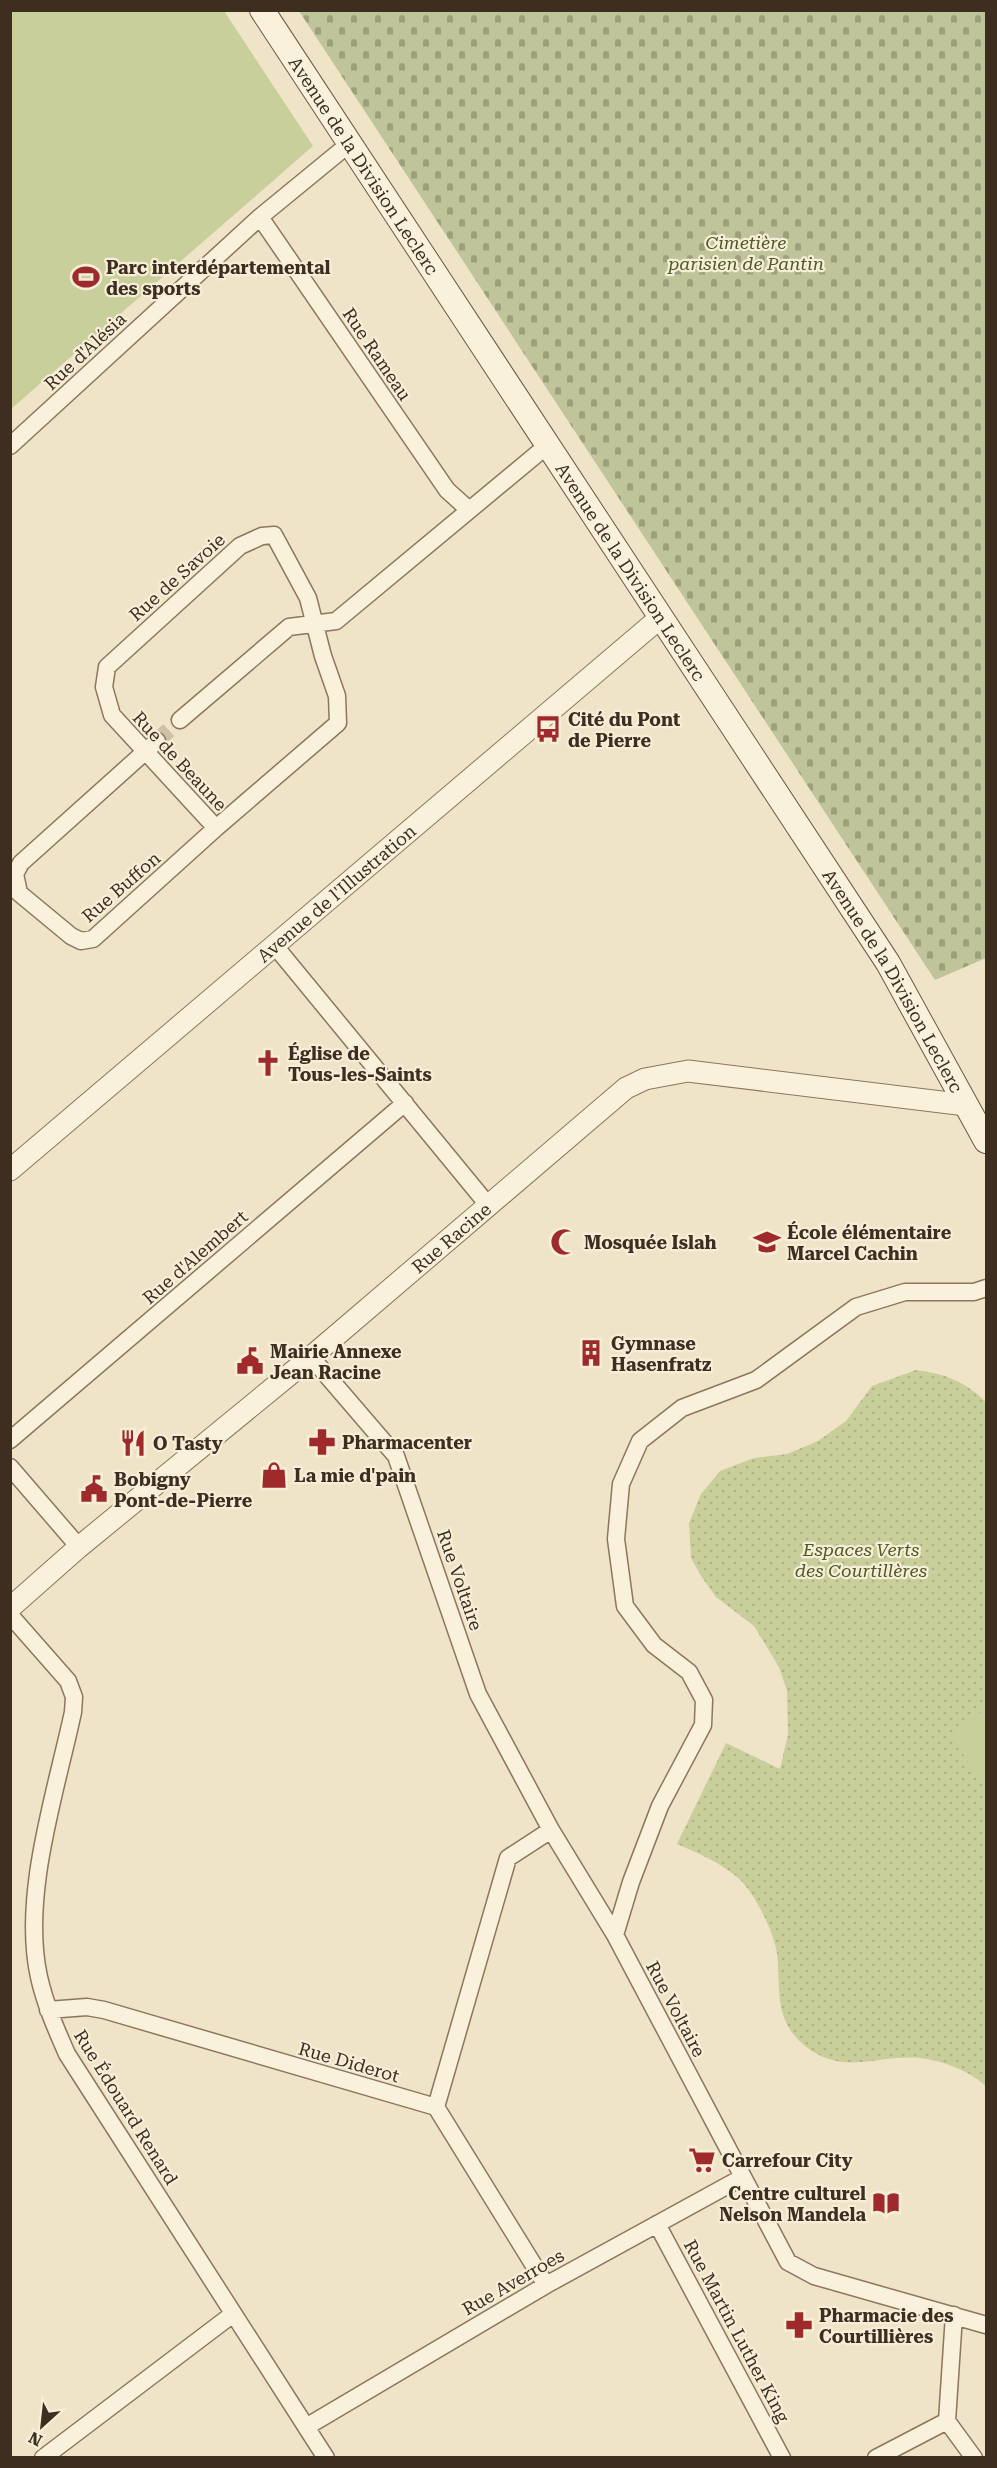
<svg xmlns="http://www.w3.org/2000/svg" width="997" height="2468" font-family="'Roboto Serif',serif">
  <style>
    .green { fill: url(#green-dots) }
    .cemetery { fill: url(#cemetery-stones) }
    .pitch { fill: #c9cf9b }
    .lines { fill: none; stroke-linecap: round; stroke-linejoin: round }
    .minor-tunnel { stroke: #ccc0a6; stroke-width: 16; stroke-dasharray: 16 8; stroke-linecap: butt }
    .minor-casing { stroke: #8d765c; stroke-width: 19 }
    .tertiary-casing { stroke: #8d765c; stroke-width: 23 }
    .secondary-casing { stroke: #6f573f; stroke-width: 26 }
    .minor { stroke: #faf1dc; stroke-width: 16 }
    .tertiary { stroke: #faf1dc; stroke-width: 21 }
    .secondary { stroke: #faf1dc; stroke-width: 24 }
    .labels { text-anchor: middle; dominant-baseline: central; stroke-width: 4.5; stroke-linejoin: round; paint-order: stroke }
    .street-label { font-size: 18px; fill: #3d2e20; stroke: #f7eed8 }
    .park-label { font-size: 18px; font-style: italic; fill: #4d5a26; stroke: #f7eed8 }
    .poi-label { font-size: 18px; font-weight: bold; fill: #3d2e20; stroke: #f7eed8; text-anchor: start }
  </style>
  <defs>
    <pattern id="green-dots" width="8" height="8" patternUnits="userSpaceOnUse" patternTransform="scale(1.5)"><rect width="8" height="8" fill="#c9cf9b"/><path d="M2 2h.1M6 6h.1" fill="none" stroke="#aeb285" stroke-width="1.8" stroke-linecap="round"/></pattern>
    <pattern id="cemetery-stones" width="16" height="16" patternUnits="userSpaceOnUse" patternTransform="scale(1.5)"><rect width="16" height="16" fill="#bfc49a"/><path d="M2 7V4a2 2 0 0 1 4 0v3zM10 15v-3a2 2 0 0 1 4 0v3z" fill="#9ca07d"/></pattern>
  </defs>
  <rect width="100%" height="100%" fill="#f0e4c8"/>
  <!-- green -->
  <path class="green" d="M 916,1370 C 946,1374 964,1381 986,1402 L 986,2086 C 967,2070 945,2061 920,2058 C 877,2054 844,2077 805,2046 C 773,2020 781,1989 777,1953 C 774,1932 754,1891 737,1877 C 719,1862 698,1853 677,1844 L 726,1743 L 780,1769 L 788,1734 L 787,1691 L 779,1667 L 754,1626 L 716,1597 L 701,1576 L 691,1558 L 689,1523 L 701,1494 L 720,1471 L 754,1458 L 787,1454 L 818,1441 L 846,1421 L 872,1386 Z"/>
  <!-- cemetery -->
  <path class="cemetery" d="M 299,11 L 986,11 L 986,958 L 935,980 Z"/>
  <!-- pitch -->
  <path class="pitch" d="M 10,11 L 224,11 L 313,146 L 11,409 Z
    M 986,1709 L 986,1786 L 950,1736 Z"/>
  <g class="lines">
    <!-- minor-tunnel -->
    <path class="minor-tunnel" d="M 157,741 L 180,720"/>
    <defs>
      <path id="minor" d="M 260,217 L 447,490 L 468,509
        M 10,446 L 260,217 L 349,144
        M 180,720 L 289,627 L 336,621 L 549,444
        M 19,893 L 71,936 L 81,941 L 93,939 L 216,828 L 338,723 L 337,696 L 323,656 L 308,598 L 274,535 L 262,536 L 240,546 L 107,667 L 104,687 L 112,715 L 216,828
        M 19,893 L 15,874 L 21,863 L 157,741
        M 275,946 L 488,1205
        M 311,1357 L 396,1456 L 478,1694 L 551,1830 L 508,1858 L 436,2107
        M 10,1440 L 405,1103
        M 10,1467 L 79,1547
        M 10,1615 L 68,1681 L 74,1697 L 73,1712 C 56,1792 21,1896 39,1977 C 45,2004 56,2029 67,2054 L 326,2458
        M 551,1830 L 615,1935 L 788,2262 L 814,2276 L 986,2325
        M 615,1935 L 631,1882 L 660,1806 L 703,1725 L 704,1700 L 689,1672 L 654,1645 L 625,1606 L 616,1539 L 621,1484 L 640,1441 L 682,1408 L 756,1380 L 856,1307 L 905,1292 L 974,1292 L 986,1288
        M 48,2010 L 87,2007 L 104,2010 L 436,2107 L 546,2285
        M 657,2224 L 782,2458
        M 947,2421 L 974,2458
        M 306,2427 L 546,2285 L 743,2177
        M 43,2458 L 233,2314
        M 876,2458 L 947,2421 L 954,2315"/>
      <g id="tertiary">
        <path id="s1" d="M 10,1170 L 661,617"/>
        <path id="s2" d="M 10,1608 L 79,1547 L 311,1357 L 626,1088 L 645,1079 L 688,1071 L 966,1105"/>
      </g>
      <g id="secondary">
        <path id="s3" d="M 262,10 L 888,963 L 986,1141"/>
      </g>
    </defs>
    <!-- minor casing -->
    <use href="#minor" class="minor-casing"/>
    <!-- tertiary casing -->
    <use href="#tertiary" class="tertiary-casing"/>
    <!-- secondary casing -->
    <use href="#secondary" class="secondary-casing"/>
    <!-- minor -->
    <use href="#minor" class="minor"/>
    <!-- tertiary -->
    <use href="#tertiary" class="tertiary"/>
    <!-- secondary -->
    <use href="#secondary" class="secondary"/>
  </g>
  <!-- icons -->
  <defs>
    <symbol id="stadium-bare" viewBox="-9 -9 18 18"><path d="M0-5a6.5 5 0 1 0 0 10a6.5 5 0 1 0 0-10ZM-3.5-1.8h7v3.6h-7Z" fill="#9e2a2b" stroke="#f7eed8" stroke-width="2.5" paint-order="stroke"/></symbol>
    <symbol id="bus-bare" viewBox="-9 -9 18 18"><path d="M-5-6H5V4H4V6H2V4H-2V6H-4V4H-5ZM-3.5-4V0h7V-4ZM-3.5 1.2v1.5H-2V1.2ZM2 1.2v1.5H3.5V1.2Z" fill="#9e2a2b" stroke="#f7eed8" stroke-width="2.5" paint-order="stroke"/></symbol>
    <symbol id="church-bare" viewBox="-9 -9 18 18"><path d="M-1.2-6h2.4v3.5h3.3v2.4h-3.3V6h-2.4V-.1h-3.3v-2.4h3.3Z" fill="#9e2a2b" stroke="#f7eed8" stroke-width="2.5" paint-order="stroke"/></symbol>
    <symbol id="mosque-bare" viewBox="-9 -9 18 18"><path d="M3.5-4.9A6 6 0 1 0 3.5 4.9A5 5 0 1 1 3.5-4.9Z" fill="#9e2a2b" stroke="#f7eed8" stroke-width="2.5" paint-order="stroke"/></symbol>
    <symbol id="school-bare" viewBox="-9 -9 18 18"><path d="M0-5L7-2L0 1L-7-2ZM-4 1L0 2.5L4 1V4Q0 6-4 4Z" fill="#9e2a2b" stroke="#f7eed8" stroke-width="2.5" paint-order="stroke"/></symbol>
    <symbol id="building-bare" viewBox="-9 -9 18 18"><path d="M-4-6H4V6H1V3H-1V6H-4ZM-2.5-4.3h1.7v1.8h-1.7ZM.8-4.3h1.7v1.8H.8ZM-2.5-1h1.7V.8h-1.7ZM.8-1h1.7V.8H.8Z" fill="#9e2a2b" stroke="#f7eed8" stroke-width="2.5" paint-order="stroke"/></symbol>
    <symbol id="civic-bare" viewBox="-9 -9 18 18"><path d="M-.6-6.5H3V-4.5H.6V-3L4-1V1h2V6H-6V1h2V-1L-.6-3ZM-1.2 2.5V6h2.4V2.5Z" fill="#9e2a2b" stroke="#f7eed8" stroke-width="2.5" paint-order="stroke"/></symbol>
    <symbol id="pharmacy-bare" viewBox="-9 -9 18 18"><path d="M-2-6h4v4h4v4h-4v4h-4v-4h-4v-4h4Z" fill="#9e2a2b" stroke="#f7eed8" stroke-width="2.5" paint-order="stroke"/></symbol>
    <symbol id="restaurant-bare" viewBox="-9 -9 18 18"><path d="M-5-6h1v4h1v-4h1v4h1v-4h1v5L-1.5 .5V6h-2V.5L-5-1ZM5-6V6H3V1.5H1.5Q1.5-4 5-6Z" fill="#9e2a2b" stroke="#f7eed8" stroke-width="2.5" paint-order="stroke"/></symbol>
    <symbol id="shop-bare" viewBox="-9 -9 18 18"><path d="M-5-2.5h2.3a2.7 3.5 0 0 1 5.4 0H5L5.5 6h-11ZM-1.5-2.5h3a1.5 2.3 0 0 0-3 0Z" fill="#9e2a2b" stroke="#f7eed8" stroke-width="2.5" paint-order="stroke"/></symbol>
    <symbol id="supermarket-bare" viewBox="-9 -9 18 18"><path d="M-6-5.5h2.5l.6 2H6L4.5 2H-2.5L-4.4-4H-6ZM-1.5 3.2a1.3 1.3 0 1 0 .1 0ZM3 3.2a1.3 1.3 0 1 0 .1 0Z" fill="#9e2a2b" stroke="#f7eed8" stroke-width="2.5" paint-order="stroke"/></symbol>
    <symbol id="library-bare" viewBox="-9 -9 18 18"><path d="M-6-4Q-3-5.5-.7-3.5V5Q-3 3-6 4ZM6-4Q3-5.5 .7-3.5V5Q3 3 6 4Z" fill="#9e2a2b" stroke="#f7eed8" stroke-width="2.5" paint-order="stroke"/></symbol>
  </defs>
  <g fill-rule="evenodd">
    <use href="#stadium-bare" x="67" y="258" width="38" height="38"/>
    <use href="#bus-bare" x="529" y="710" width="38" height="38"/>
    <use href="#church-bare" x="249" y="1044" width="38" height="38"/>
    <use href="#mosque-bare" x="545" y="1223" width="38" height="38"/>
    <use href="#school-bare" x="748" y="1223" width="38" height="38"/>
    <use href="#building-bare" x="572" y="1334" width="38" height="38"/>
    <use href="#civic-bare" x="231" y="1342" width="38" height="38"/>
    <use href="#pharmacy-bare" x="303" y="1423" width="38" height="38"/>
    <use href="#restaurant-bare" x="114" y="1424" width="38" height="38"/>
    <use href="#shop-bare" x="255" y="1456" width="38" height="38"/>
    <use href="#civic-bare" x="75" y="1470" width="38" height="38"/>
    <use href="#supermarket-bare" x="683" y="2141" width="38" height="38"/>
    <use href="#library-bare" x="867" y="2184" width="38" height="38"/>
    <use href="#pharmacy-bare" x="780" y="2306" width="38" height="38"/>
  </g>
  <g class="labels">
    <!-- street labels -->
    <g class="street-label">
      <text stroke="none"><textPath href="#s3" startOffset="186">Avenue de la Division Leclerc</textPath></text>
      <text transform="translate(85 351) rotate(-43)">Rue d'Alésia</text>
      <text transform="translate(377 354) rotate(56)">Rue Rameau</text>
      <text stroke="none"><textPath href="#s3" startOffset="672">Avenue de la Division Leclerc</textPath></text>
      <text transform="translate(177 577) rotate(-42)">Rue de Savoie</text>
      <text transform="translate(180 761) rotate(47)">Rue de Beaune</text>
      <text transform="translate(121 887) rotate(-41)">Rue Buffon</text>
      <text stroke="none"><textPath href="#s1" startOffset="428">Avenue de l'Illustration</textPath></text>
      <text stroke="none"><textPath href="#s3" startOffset="1158">Avenue de la Division Leclerc</textPath></text>
      <text stroke="none"><textPath href="#s2" startOffset="576">Rue Racine</textPath></text>
      <text transform="translate(195 1257) rotate(-41)">Rue d'Alembert</text>
      <text transform="translate(460 1580) rotate(71)">Rue Voltaire</text>
      <text transform="translate(676 2009) rotate(62)">Rue Voltaire</text>
      <text transform="translate(349 2062) rotate(16)">Rue Diderot</text>
      <text transform="translate(126 2107) rotate(58)">Rue Édouard Renard</text>
      <text transform="translate(513 2282) rotate(-30)">Rue Averroes</text>
      <text transform="translate(737 2331) rotate(62)">Rue Martin Luther King</text>
    </g>
    <!-- park labels -->
    <g class="park-label">
      <text x="746" y="242">Cimetière<tspan x="746" dy="21">parisien de Pantin</tspan></text>
      <text x="861" y="1549">Espaces Verts<tspan x="861" dy="21">des Courtillères</tspan></text>
    </g>
    <!-- poi labels -->
    <g class="poi-label">
      <text x="106" y="267">Parc interdépartemental<tspan x="106" dy="21">des sports</tspan></text>
      <text x="568" y="719">Cité du Pont<tspan x="568" dy="21">de Pierre</tspan></text>
      <text x="288" y="1053">Église de<tspan x="288" dy="21">Tous-les-Saints</tspan></text>
      <text x="787" y="1232">École élémentaire<tspan x="787" dy="21">Marcel Cachin</tspan></text>
      <text x="584" y="1242">Mosquée Islah</text>
      <text x="611" y="1343">Gymnase<tspan x="611" dy="21">Hasenfratz</tspan></text>
      <text x="270" y="1351">Mairie Annexe<tspan x="270" dy="21">Jean Racine</tspan></text>
      <text x="342" y="1442">Pharmacenter</text>
      <text x="153" y="1443">O Tasty</text>
      <text x="294" y="1475">La mie d'pain</text>
      <text x="114" y="1479">Bobigny<tspan x="114" dy="21">Pont-de-Pierre</tspan></text>
      <text x="722" y="2160">Carrefour City</text>
      <text x="866" y="2193" text-anchor="end">Centre culturel<tspan x="866" dy="21">Nelson Mandela</tspan></text>
      <text x="819" y="2315">Pharmacie des<tspan x="819" dy="21">Courtillières</tspan></text>
    </g>
  </g>
  <!-- border -->
  <rect width="997" height="2468" fill="none" stroke="#3d2e20" stroke-width="24"/>
  <!-- north arrow -->
  <g transform="translate(42 2426) rotate(207)" stroke="#f7eed8" stroke-width="4.5" paint-order="stroke">
  <path d="M0-4.5L10 22L0 15L-10 22Z" fill="#3d2e20"/>
  <text y="-9" font-size="16" font-weight="bold" text-anchor="middle" fill="#3d2e20">N</text>
  </g>
</svg>
